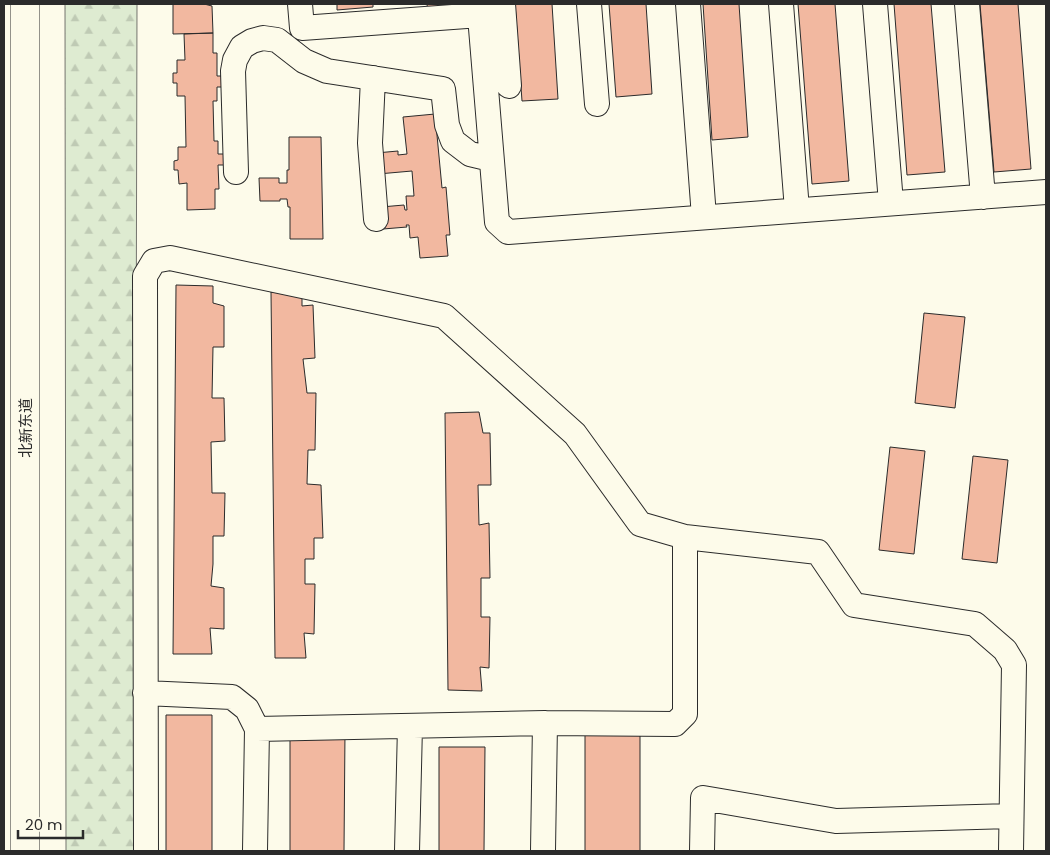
<svg xmlns="http://www.w3.org/2000/svg" width="1050" height="855" font-family="Poppins,'Noto Sans SC',sans-serif">
  <style>
    .forest { fill: url(#forest-firs); stroke: #74746e }
    .building { fill: #f2b8a0; stroke: #2b2b2b }
    .lines { fill: none; stroke-linecap: round; stroke-linejoin: round }
    .minor-casing { stroke: #2b2b2b; stroke-width: 26 }
    .major-casing { stroke: #2b2b2b; stroke-width: 29 }
    .minor { stroke: #fdfbea; stroke-width: 24 }
    .major { stroke: #fdfbea; stroke-width: 28 }
    .labels { text-anchor: middle; dominant-baseline: central; stroke-width: 4; stroke-linejoin: round; paint-order: stroke }
    .street-label { font-size: 15px; fill: #2b2b2b; stroke: #fdfbea }
  </style>
  <defs>
    <pattern id="forest-firs" width="22" height="20" patternUnits="userSpaceOnUse" patternTransform="scale(1.25)"><rect width="22" height="20" fill="#deebd1"/><path d="M5 1l3.5 6h-7zM16 11l3.5 6h-7z" fill="#bfcab4"/></pattern>
  </defs>
  <rect width="100%" height="100%" fill="#fdfbea"/>
  <!-- forest -->
  <path class="forest" d="M 65,4 L 137,4 L 135,851 L 66,851 Z"/>
  <!-- building -->
  <path class="building" d="M 173,4 L 204,4 L 212,6 L 213,33 L 173,34 Z
    M 337,4 L 373,4 L 373,7 L 337,10 Z
    M 427,4 L 464,4 L 465,10 L 428,13 Z
    M 515,4 L 552,4 L 558,99 L 522,101 Z
    M 609,4 L 646,4 L 652,94 L 616,97 Z
    M 703,4 L 739,4 L 748,137 L 712,140 Z
    M 798,4 L 835,4 L 849,181 L 812,184 Z
    M 894,4 L 931,4 L 945,172 L 907,175 Z
    M 980,4 L 1018,4 L 1031,169 L 994,172 Z
    M 213,33 L 213,53 L 217,53 L 217,76 L 228,76 L 228,87 L 217,87 L 217,101 L 213,101 L 214,141 L 218,141 L 218,154 L 229,154 L 230,165 L 218,165 L 219,189 L 215,189 L 215,209 L 187,210 L 187,183 L 179,184 L 178,170 L 174,170 L 174,161 L 178,160 L 178,147 L 186,147 L 185,96 L 177,96 L 177,83 L 173,83 L 173,73 L 177,73 L 177,60 L 185,60 L 184,34 Z
    M 435,114 L 442,188 L 446,187 L 450,235 L 446,235 L 448,256 L 420,258 L 418,237 L 410,238 L 409,225 L 406,225 L 407,227 L 383,229 L 381,207 L 404,205 L 405,210 L 407,210 L 406,196 L 414,196 L 412,171 L 378,174 L 376,153 L 398,151 L 398,155 L 407,154 L 403,117 Z
    M 289,137 L 321,137 L 323,239 L 290,239 L 290,207 L 288,207 L 287,199 L 280,199 L 280,201 L 260,201 L 259,178 L 279,178 L 279,183 L 287,183 L 287,170 L 289,170 Z
    M 176,285 L 213,286 L 213,303 L 224,306 L 224,347 L 213,347 L 212,398 L 224,398 L 225,441 L 211,442 L 212,493 L 225,493 L 224,536 L 213,536 L 213,564 L 211,586 L 224,588 L 224,629 L 210,628 L 212,654 L 173,654 Z
    M 271,292 L 302,294 L 302,306 L 313,305 L 315,358 L 303,359 L 307,393 L 316,393 L 315,450 L 308,450 L 307,484 L 321,485 L 323,538 L 314,538 L 314,559 L 305,559 L 305,584 L 315,584 L 314,634 L 304,633 L 306,658 L 275,658 Z
    M 924,313 L 965,317 L 955,408 L 915,403 Z
    M 479,412 L 483,433 L 490,433 L 491,485 L 478,485 L 479,525 L 489,523 L 490,578 L 481,578 L 481,617 L 490,617 L 489,668 L 480,667 L 482,691 L 448,690 L 445,413 Z
    M 890,447 L 925,451 L 914,554 L 879,550 Z
    M 973,456 L 1008,460 L 997,563 L 962,559 Z
    M 166,715 L 212,715 L 212,851 L 166,851 Z
    M 290,732 L 345,732 L 344,851 L 290,851 Z
    M 585,734 L 640,734 L 640,851 L 585,851 Z
    M 439,747 L 485,747 L 484,851 L 439,851 Z"/>
  <g class="lines">
    <defs>
      <path id="minor" d="M 300,4 L 302,28 L 480,15
        M 479,4 L 497,222 L 508,232 L 1046,192
        M 503,4 L 509,86
        M 589,4 L 597,104
        M 688,4 L 704,217
        M 781,4 L 797,210
        M 875,4 L 891,203
        M 967,4 L 983,197
        M 373,78 L 370,143 L 376,219
        M 236,172 L 233,71 L 235,60 L 242,47 L 252,41 L 263,38 L 277,40 L 304,61 L 327,71 L 443,89 L 447,125 L 453,141 L 470,154 L 491,159
        M 145,693 L 232,697 L 247,709 L 257,729 L 255,851
        M 257,729 L 545,723 L 675,724 L 685,714 L 685,537 L 818,552 L 854,605 L 975,624 L 1005,650 L 1014,665 L 1011,851
        M 146,851 L 145,276 L 154,261 L 170,258 L 444,316 L 575,434 L 640,524 L 685,537
        M 407,851 L 410,726
        M 543,851 L 545,723
        M 702,851 L 703,798 L 836,821 L 1011,816"/>
      <path id="major" d="M 25,851 L 25,4"/>
    </defs>
    <!-- minor casing -->
    <use href="#minor" class="minor-casing"/>
    <!-- major casing -->
    <use href="#major" class="major-casing"/>
    <!-- minor -->
    <use href="#minor" class="minor"/>
    <!-- major -->
    <use href="#major" class="major"/>
  </g>
  <g class="labels">
    <!-- street labels -->
    <g class="street-label">
      <text transform="translate(25 428) rotate(-90)">北新东道</text>
    </g>
  </g>
  <!-- border -->
  <rect width="1050" height="855" fill="none" stroke="#2b2b2b" stroke-width="10"/>
  <!-- scale -->
  <path d="M18 830v8h65v-8" fill="none" stroke="#2b2b2b" stroke-width="2.5"/>
  <text x="25" y="830" font-size="15" fill="#2b2b2b" stroke="#fdfbea" stroke-width="4" paint-order="stroke">20 m</text>
</svg>
